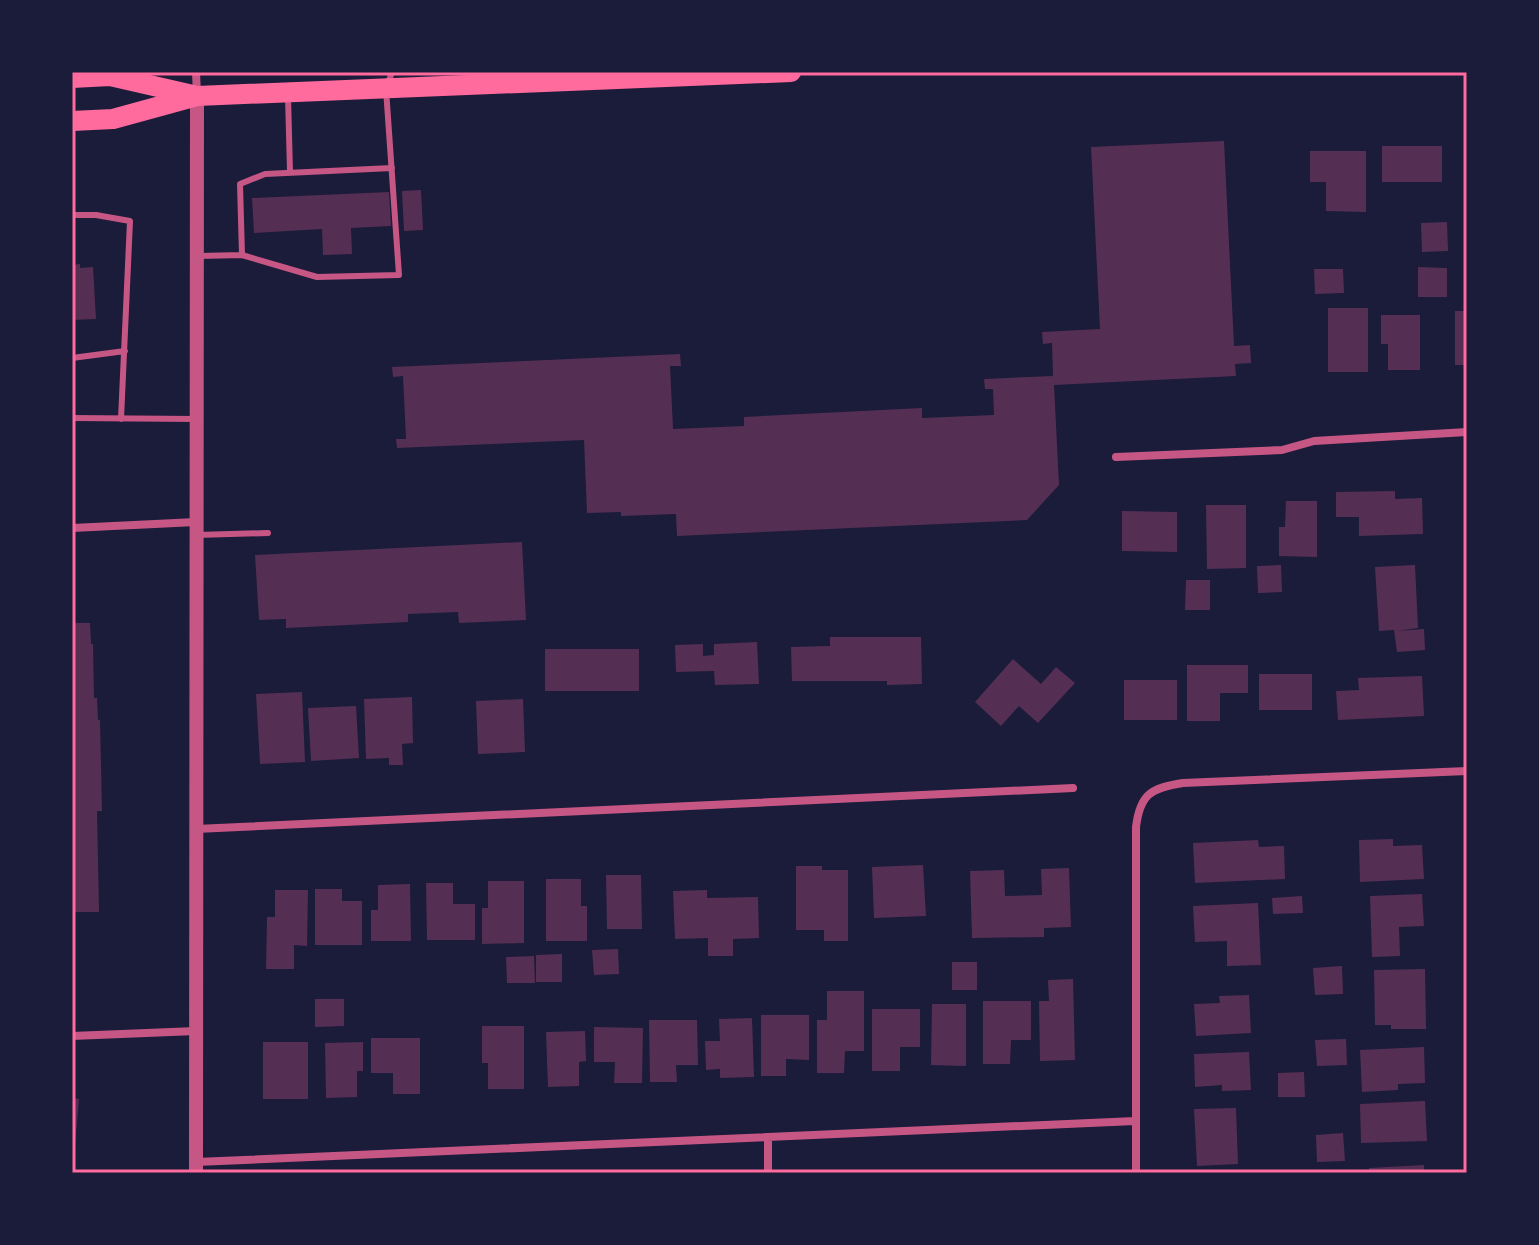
<svg xmlns="http://www.w3.org/2000/svg" width="1539" height="1245" font-family="Raleway,sans-serif">
  <style>
    .building { fill: #542f53 }
    .lines { fill: none; stroke-linecap: round; stroke-linejoin: round }
    .service { stroke: #c65784; stroke-width: 6 }
    .minor { stroke: #c65784; stroke-width: 8 }
    .tertiary { stroke: #c65784; stroke-width: 14 }
    .primary { stroke: #ff6b9d; stroke-width: 20 }
    .neatline { fill: none; stroke: #ff6b9d; stroke-width: 3 }
  </style>
  <rect width="100%" height="100%" fill="#1b1b3a"/>
  <!-- building -->
  <path class="building" d="M 1224,141 L 1234,346 L 1250,345 L 1251,363 L 1235,364 L 1236,376 L 1054,385 L 1059,485 L 1027,520 L 677,536 L 676,514 L 621,516 L 621,512 L 587,513 L 584,440 L 397,448 L 396,439 L 406,439 L 403,376 L 393,377 L 392,367 L 680,354 L 681,366 L 670,366 L 673,429 L 744,426 L 744,417 L 922,408 L 922,418 L 994,415 L 993,389 L 985,389 L 984,379 L 1053,376 L 1052,343 L 1043,344 L 1042,332 L 1100,329 L 1091,147 Z
    M 1382,146 L 1442,146 L 1442,182 L 1382,182 Z
    M 1310,151 L 1366,151 L 1366,212 L 1326,211 L 1326,182 L 1310,182 Z
    M 421,190 L 423,230 L 404,231 L 402,191 Z
    M 389,192 L 391,226 L 351,228 L 352,254 L 323,255 L 322,229 L 254,233 L 252,198 Z
    M 1447,222 L 1448,251 L 1422,252 L 1421,223 Z
    M 80,264 L 80,268 L 93,267 L 96,319 L 72,320 L 72,265 Z
    M 1418,267 L 1447,268 L 1447,297 L 1418,297 Z
    M 1314,269 L 1343,269 L 1344,293 L 1315,294 Z
    M 1328,308 L 1368,308 L 1368,372 L 1328,372 Z
    M 1455,311 L 1467,311 L 1467,365 L 1455,365 Z
    M 1381,315 L 1420,315 L 1420,370 L 1388,370 L 1388,344 L 1381,344 Z
    M 1395,491 L 1395,499 L 1422,498 L 1423,534 L 1359,536 L 1359,517 L 1336,517 L 1336,492 Z
    M 1286,501 L 1317,501 L 1317,557 L 1279,556 L 1279,527 L 1285,527 Z
    M 1206,505 L 1246,505 L 1246,568 L 1207,569 Z
    M 1122,511 L 1177,512 L 1177,552 L 1122,551 Z
    M 522,542 L 526,620 L 459,623 L 458,612 L 408,614 L 408,622 L 286,628 L 286,619 L 259,620 L 255,555 Z
    M 1281,565 L 1282,592 L 1258,593 L 1257,566 Z
    M 1415,565 L 1418,628 L 1397,631 L 1424,629 L 1425,650 L 1397,652 L 1394,630 L 1379,631 L 1375,567 Z
    M 1186,580 L 1210,580 L 1210,610 L 1185,610 Z
    M 72,623 L 90,623 L 91,644 L 93,644 L 94,698 L 97,698 L 98,720 L 100,720 L 102,811 L 97,811 L 99,912 L 72,912 Z
    M 830,637 L 921,637 L 922,684 L 887,685 L 887,681 L 792,681 L 791,647 L 830,646 Z
    M 757,642 L 759,684 L 715,685 L 714,671 L 676,672 L 675,645 L 703,644 L 703,656 L 714,655 L 714,644 Z
    M 545,649 L 639,649 L 639,691 L 545,691 Z
    M 1013,659 L 1041,684 L 1056,667 L 1075,683 L 1038,723 L 1019,706 L 1001,726 L 975,702 Z
    M 1187,665 L 1248,665 L 1248,693 L 1220,693 L 1220,721 L 1187,721 Z
    M 1259,674 L 1312,674 L 1312,710 L 1259,710 Z
    M 1422,676 L 1424,716 L 1338,720 L 1336,691 L 1359,690 L 1358,678 Z
    M 1124,680 L 1177,680 L 1177,720 L 1124,720 Z
    M 302,692 L 305,762 L 260,764 L 256,694 Z
    M 412,697 L 413,743 L 402,744 L 403,765 L 389,765 L 389,758 L 366,759 L 364,699 Z
    M 523,699 L 525,752 L 478,754 L 476,701 Z
    M 356,706 L 359,758 L 311,761 L 308,708 Z
    M 1393,839 L 1393,846 L 1422,845 L 1424,879 L 1360,882 L 1359,840 Z
    M 1258,840 L 1259,847 L 1284,846 L 1285,879 L 1195,883 L 1193,843 Z
    M 923,865 L 926,916 L 874,918 L 872,867 Z
    M 796,866 L 822,866 L 822,870 L 848,870 L 848,941 L 824,941 L 824,930 L 796,930 Z
    M 1069,868 L 1071,927 L 1044,928 L 1044,937 L 972,938 L 970,871 L 1004,870 L 1005,896 L 1042,895 L 1041,869 Z
    M 606,875 L 641,875 L 642,929 L 607,929 Z
    M 546,879 L 581,879 L 581,906 L 587,906 L 587,941 L 546,941 Z
    M 488,881 L 524,881 L 524,943 L 482,944 L 482,908 L 488,908 Z
    M 426,883 L 453,883 L 453,904 L 475,904 L 475,940 L 427,940 Z
    M 410,884 L 411,941 L 371,941 L 371,910 L 378,910 L 378,885 Z
    M 315,889 L 342,889 L 342,901 L 362,901 L 362,945 L 315,945 Z
    M 275,890 L 308,890 L 307,946 L 294,945 L 294,969 L 266,969 L 267,917 L 275,917 Z
    M 707,890 L 707,898 L 758,897 L 759,938 L 733,939 L 733,956 L 708,956 L 708,938 L 675,939 L 673,891 Z
    M 1422,894 L 1424,926 L 1399,927 L 1400,956 L 1372,957 L 1370,896 Z
    M 1302,896 L 1303,913 L 1273,914 L 1272,898 Z
    M 1258,903 L 1261,965 L 1227,966 L 1227,941 L 1195,942 L 1193,906 Z
    M 618,949 L 619,974 L 594,975 L 592,950 Z
    M 562,954 L 562,982 L 536,982 L 536,955 Z
    M 534,956 L 535,983 L 507,983 L 506,957 Z
    M 952,962 L 977,962 L 977,990 L 952,990 Z
    M 1342,966 L 1343,994 L 1315,995 L 1313,968 Z
    M 1425,969 L 1426,1029 L 1391,1029 L 1391,1025 L 1375,1025 L 1374,970 Z
    M 1073,979 L 1075,1060 L 1040,1061 L 1039,1001 L 1049,1001 L 1048,980 Z
    M 827,991 L 864,991 L 864,1051 L 845,1051 L 844,1073 L 817,1073 L 817,1020 L 827,1020 Z
    M 1249,995 L 1251,1033 L 1196,1036 L 1194,1004 L 1220,1003 L 1219,996 Z
    M 315,999 L 344,999 L 344,1026 L 315,1027 Z
    M 983,1001 L 1031,1001 L 1031,1040 L 1011,1040 L 1010,1064 L 983,1064 Z
    M 932,1004 L 966,1004 L 966,1066 L 931,1065 Z
    M 872,1009 L 920,1009 L 920,1047 L 900,1047 L 900,1071 L 872,1071 Z
    M 761,1015 L 809,1015 L 809,1060 L 786,1059 L 786,1076 L 761,1076 Z
    M 752,1018 L 754,1077 L 720,1078 L 720,1069 L 706,1070 L 705,1041 L 720,1041 L 719,1019 Z
    M 649,1020 L 697,1020 L 698,1065 L 676,1065 L 677,1082 L 650,1082 Z
    M 482,1026 L 524,1026 L 524,1089 L 488,1089 L 488,1063 L 482,1063 Z
    M 594,1027 L 643,1028 L 642,1083 L 614,1083 L 615,1062 L 594,1062 Z
    M 585,1031 L 586,1061 L 579,1062 L 579,1086 L 548,1087 L 546,1032 Z
    M 371,1038 L 420,1038 L 420,1094 L 393,1094 L 393,1073 L 371,1073 Z
    M 1346,1039 L 1347,1065 L 1317,1066 L 1315,1040 Z
    M 263,1042 L 308,1042 L 308,1099 L 263,1099 Z
    M 363,1042 L 363,1071 L 357,1071 L 357,1097 L 326,1098 L 325,1043 Z
    M 1424,1047 L 1425,1083 L 1398,1084 L 1398,1090 L 1362,1092 L 1360,1050 Z
    M 1249,1052 L 1251,1090 L 1222,1091 L 1222,1085 L 1195,1087 L 1194,1054 Z
    M 1304,1072 L 1305,1097 L 1278,1097 L 1278,1073 Z
    M 72,1098 L 79,1099 L 75,1146 L 72,1146 Z
    M 1425,1101 L 1427,1141 L 1361,1143 L 1360,1104 Z
    M 1236,1108 L 1238,1164 L 1197,1166 L 1194,1109 Z
    M 1343,1133 L 1345,1161 L 1317,1162 L 1316,1135 Z
    M 1424,1165 L 1424,1173 L 1369,1173 L 1369,1168 Z"/>
  <g class="lines">
    <!-- service -->
    <path class="service" d="M 288,96 L 290,172
      M 72,215 L 96,215 L 130,221 L 121,419
      M 242,255 L 240,184 L 265,174 L 392,168
      M 198,256 L 242,255 L 317,277 L 399,275 L 386,89 L 392,72
      M 72,358 L 125,351
      M 72,418 L 196,419
      M 196,535 L 268,533"/>
    <!-- minor -->
    <path class="minor" d="M 196,72 L 197,95
      M 1116,457 L 1282,450 L 1314,441 L 1467,432
      M 72,528 L 196,522
      M 196,829 L 1073,788
      M 72,1036 L 196,1031
      M 196,1162 L 1135,1121
      M 768,1173 L 768,1138
      M 1136,1173 L 1136,827 C 1140,794 1151,788 1183,783 L 1467,771"/>
    <!-- tertiary -->
    <path class="tertiary" d="M 196,1173 L 197,96"/>
    <!-- primary -->
    <path class="primary" d="M 72,78 L 110,76 L 193,95
      M 72,121 L 113,119 L 197,96 L 791,72"/>
  </g>
  <!-- border -->
  <rect width="1539" height="1245" fill="none" stroke="#1b1b3a" stroke-width="148"/>
  <rect x="74" y="74" width="1391" height="1097" class="neatline"/>
</svg>
